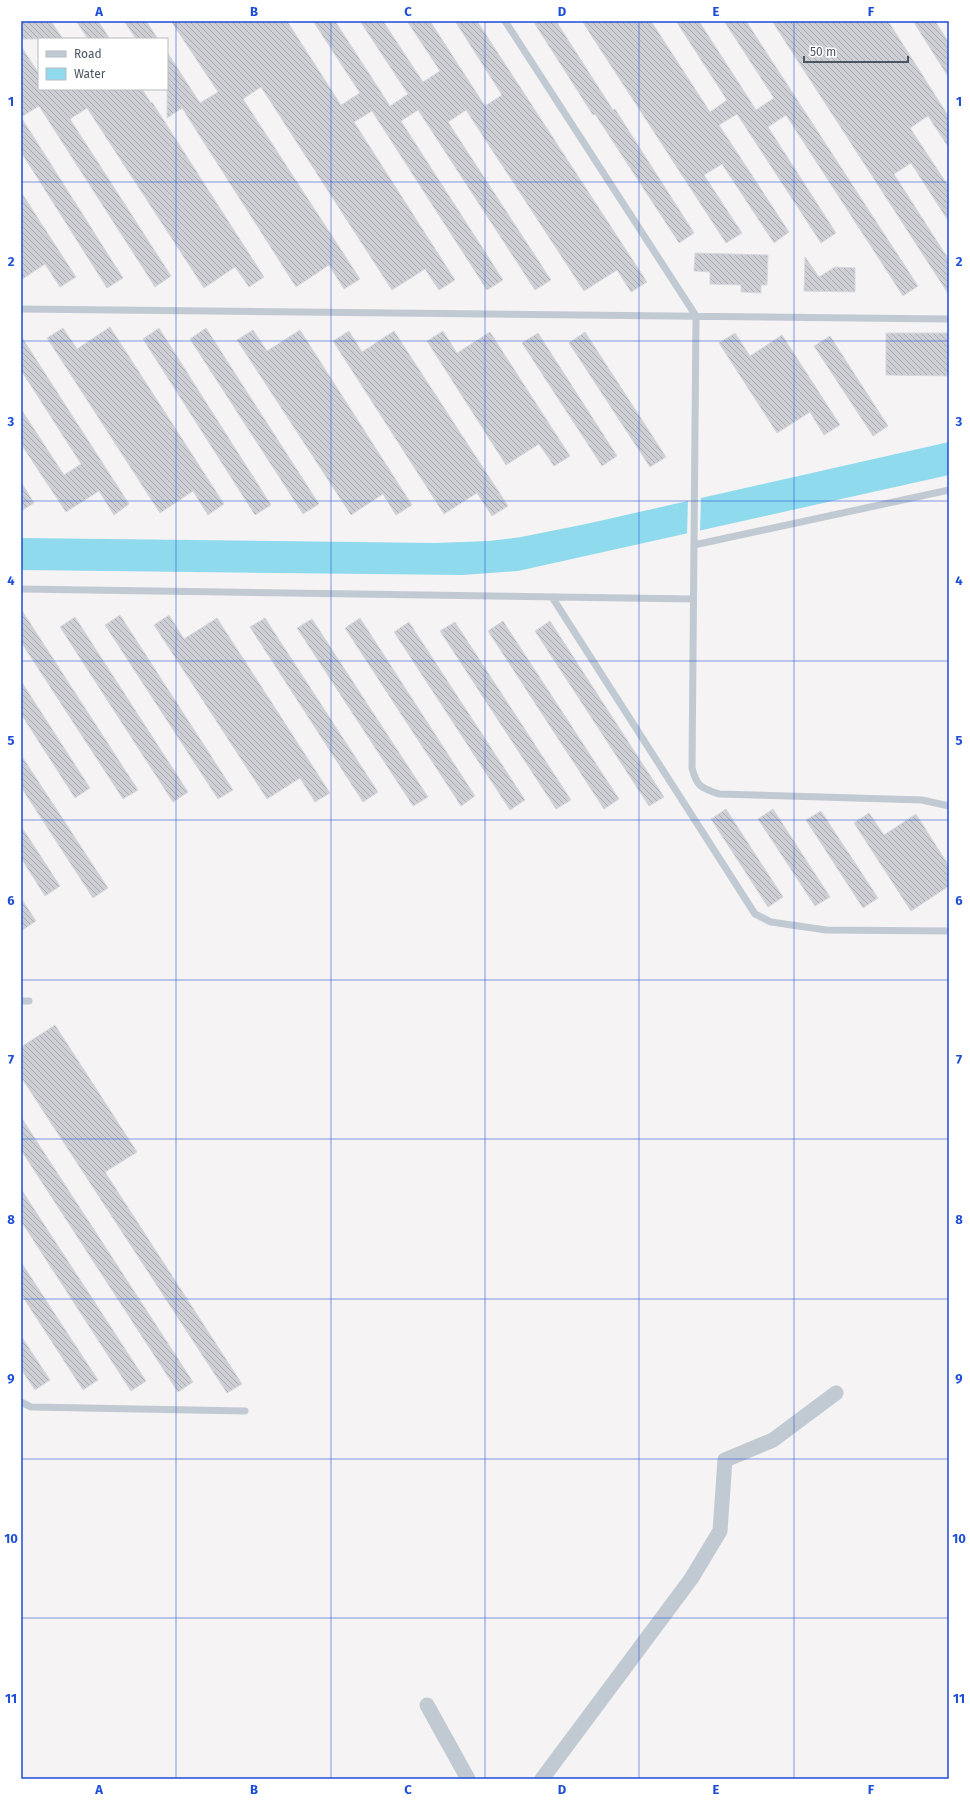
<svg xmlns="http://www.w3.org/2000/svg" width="970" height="1800" font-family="'Fira Sans',sans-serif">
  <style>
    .water { fill: #90daee }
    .pier { fill: #f5f3f3 }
    .building { fill: url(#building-back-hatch); stroke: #d7d9de }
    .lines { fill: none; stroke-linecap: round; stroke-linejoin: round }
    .lane { stroke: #c1cad2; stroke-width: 7 }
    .street { stroke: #c1cad2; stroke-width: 15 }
    .grid { fill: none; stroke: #1d4ed8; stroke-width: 1; stroke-opacity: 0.55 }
    .neatline { fill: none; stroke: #1d4ed8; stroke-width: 1.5 }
    .grid-label { font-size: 13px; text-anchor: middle; font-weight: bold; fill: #1d4ed8 }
  </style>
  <defs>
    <pattern id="building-back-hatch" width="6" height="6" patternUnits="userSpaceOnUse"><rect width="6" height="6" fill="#cdcfd5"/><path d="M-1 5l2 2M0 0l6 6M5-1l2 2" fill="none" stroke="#a8abb0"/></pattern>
  </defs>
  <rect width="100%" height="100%" fill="#f5f3f3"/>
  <!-- water -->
  <path class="water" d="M 949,442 L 949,475 L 518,571 L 463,575 L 21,570 L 21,538 L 435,543 L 489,541 L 521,537 L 586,524 Z"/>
  <!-- pier -->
  <path class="pier" d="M 701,496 L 700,532 L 687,536 L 688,499 Z"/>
  <!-- building -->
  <path class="building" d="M 21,21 L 51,21 L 63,39 L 21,39 Z
    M 76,21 L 98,21 L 110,39 L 88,39 Z
    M 124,21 L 146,21 L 158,39 L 136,39 Z
    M 171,21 L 287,21 L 341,105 L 360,93 L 313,21 L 335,21 L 390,106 L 408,94 L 360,21 L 383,21 L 423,82 L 440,71 L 407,21 L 430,21 L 485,106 L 502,95 L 455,21 L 477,21 L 647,282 L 631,292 L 617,270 L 584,291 L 466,110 L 448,122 L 551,280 L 535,290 L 418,110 L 401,121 L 503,280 L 487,290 L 372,111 L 354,122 L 455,280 L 439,290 L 425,269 L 392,290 L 261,87 L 243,99 L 360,279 L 344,289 L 329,265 L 296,287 L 182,108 L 167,118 L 167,52 L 200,103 L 218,92 Z
    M 533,21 L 556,21 L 613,110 L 615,109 L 694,233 L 679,243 L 595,114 L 593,115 Z
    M 582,21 L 651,21 L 710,112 L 727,100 L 676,21 L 699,21 L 756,110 L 774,98 L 724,21 L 746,21 L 918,286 L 903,296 L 786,115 L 768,127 L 836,233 L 821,243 L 737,114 L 719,125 L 789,232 L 774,243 L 722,164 L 704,175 L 742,233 L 726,243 Z
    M 772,21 L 888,21 L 949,117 L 949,148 L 928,116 L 910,128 L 949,187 L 949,222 L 911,163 L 894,174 L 949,260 L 949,295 Z
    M 913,21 L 935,21 L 949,43 L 949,78 Z
    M 21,46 L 39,74 L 39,89 L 142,89 L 151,103 L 152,102 L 264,277 L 249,287 L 235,267 L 204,288 L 87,108 L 70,119 L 171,276 L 155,287 L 39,106 L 21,117 L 123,278 L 107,288 L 21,152 Z
    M 21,192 L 76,277 L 60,287 L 45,264 L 21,280 Z
    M 695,253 L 768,255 L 767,285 L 761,285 L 761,293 L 741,292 L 741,285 L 710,284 L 710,272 L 694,271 Z
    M 805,257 L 819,277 L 835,267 L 855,268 L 855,292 L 804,291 Z
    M 110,327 L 224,504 L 208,515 L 193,491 L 160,513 L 47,338 L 63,328 L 77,349 Z
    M 159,328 L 271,505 L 255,515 L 143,339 Z
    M 206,328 L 319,504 L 303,514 L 190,339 Z
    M 253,330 L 267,351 L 300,330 L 412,505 L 396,515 L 383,494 L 351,515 L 237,340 Z
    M 349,331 L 362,352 L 394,331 L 508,506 L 492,516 L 477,493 L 444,514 L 333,341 Z
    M 443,331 L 457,353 L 490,332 L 570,456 L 554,466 L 539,444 L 506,465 L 427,341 Z
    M 585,332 L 666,457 L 650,467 L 569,343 Z
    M 538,333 L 617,456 L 602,466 L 522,343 Z
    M 735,333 L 750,356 L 782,335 L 840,425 L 824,435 L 810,412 L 777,433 L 719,343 Z
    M 886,333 L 949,333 L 949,376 L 886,375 Z
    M 21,336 L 129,504 L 114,515 L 99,491 L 66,512 L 21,444 L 21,409 L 64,475 L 81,464 L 21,370 Z
    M 830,336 L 888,426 L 873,436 L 814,346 Z
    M 21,482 L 34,503 L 21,511 Z
    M 21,609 L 138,790 L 123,799 L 21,642 Z
    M 120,615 L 233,790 L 218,799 L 105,625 Z
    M 169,615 L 184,639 L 217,618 L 330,793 L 315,802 L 300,778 L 267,799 L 154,625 Z
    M 75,617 L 188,792 L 173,802 L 60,627 Z
    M 265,618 L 378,792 L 363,802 L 250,627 Z
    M 360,618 L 475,796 L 461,806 L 345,628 Z
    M 312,619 L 428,797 L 413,806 L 297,628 Z
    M 503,621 L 619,799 L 604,809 L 488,631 Z
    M 550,621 L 664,797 L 649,806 L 535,631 Z
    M 409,622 L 525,800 L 510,810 L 394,632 Z
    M 455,622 L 571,800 L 556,809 L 440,631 Z
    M 21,681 L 90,788 L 75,798 L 21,714 Z
    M 21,755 L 108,888 L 93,898 L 21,787 Z
    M 726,809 L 783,897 L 768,907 L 711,819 Z
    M 773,809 L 830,897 L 815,906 L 758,819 Z
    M 821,811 L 878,898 L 863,908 L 806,820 Z
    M 869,813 L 884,835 L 916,814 L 949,866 L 949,886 L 911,911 L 854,823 Z
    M 21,826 L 60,886 L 45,896 L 21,858 Z
    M 21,898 L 36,921 L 21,931 Z
    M 55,1025 L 137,1152 L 105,1172 L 242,1384 L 227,1393 L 21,1077 L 21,1047 Z
    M 21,1117 L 193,1382 L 178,1392 L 21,1150 Z
    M 21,1189 L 146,1381 L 131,1391 L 21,1221 Z
    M 21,1262 L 98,1380 L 83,1390 L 21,1294 Z
    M 21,1336 L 50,1380 L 35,1390 L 21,1369 Z"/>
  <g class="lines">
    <!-- lane -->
    <path class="lane" d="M 505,21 L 696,316 L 692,768 C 697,787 701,788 719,794 L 922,800 L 949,806
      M 21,309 L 949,319
      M 694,545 L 949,490
      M 21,589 L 693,599
      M 552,597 L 755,914 L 771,922 L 826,930 L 949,931
      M 21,1001 L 29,1001
      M 21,1402 L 31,1407 L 245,1411"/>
    <!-- street -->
    <path class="street" d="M 427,1705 L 468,1779
      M 542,1779 L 691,1579 L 720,1531 L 725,1460 L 773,1440 L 836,1393"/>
  </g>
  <!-- grid -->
  <path class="grid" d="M 176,21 L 176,1779M 331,21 L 331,1779M 485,21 L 485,1779M 639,21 L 639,1779M 794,21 L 794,1779M 21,182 L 949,182M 21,341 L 949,341M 21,501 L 949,501M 21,661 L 949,661M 21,820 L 949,820M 21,980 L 949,980M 21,1139 L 949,1139M 21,1299 L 949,1299M 21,1459 L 949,1459M 21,1618 L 949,1618"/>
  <!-- border -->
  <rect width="970" height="1800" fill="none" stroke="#ffffff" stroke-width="44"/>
  <!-- legend -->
  <rect x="38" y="38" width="130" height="52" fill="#ffffff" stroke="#b7bbc0"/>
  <rect x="46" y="51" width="20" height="6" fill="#c1cad2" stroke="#b7bbc0"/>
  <text x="74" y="58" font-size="12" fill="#4a5661">Road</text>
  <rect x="46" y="68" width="20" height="12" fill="#90daee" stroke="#b7bbc0"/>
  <text x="74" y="78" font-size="12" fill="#4a5661">Water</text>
  <!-- scale -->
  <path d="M804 56v6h104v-6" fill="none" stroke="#4a5661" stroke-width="2"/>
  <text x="810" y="56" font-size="12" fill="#4a5661" stroke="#ffffff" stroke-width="3" paint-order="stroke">50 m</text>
  <rect x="22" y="22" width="926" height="1756" class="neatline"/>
  <g class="grid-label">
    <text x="99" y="16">A</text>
    <text x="254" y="16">B</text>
    <text x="408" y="16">C</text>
    <text x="562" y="16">D</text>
    <text x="716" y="16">E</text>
    <text x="871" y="16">F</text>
    <text x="11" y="106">1</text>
    <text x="959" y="106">1</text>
    <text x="11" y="266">2</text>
    <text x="959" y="266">2</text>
    <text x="11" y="426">3</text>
    <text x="959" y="426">3</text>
    <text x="11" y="585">4</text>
    <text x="959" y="585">4</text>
    <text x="11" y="745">5</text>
    <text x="959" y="745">5</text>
    <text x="11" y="905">6</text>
    <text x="959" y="905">6</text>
    <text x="11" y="1064">7</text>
    <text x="959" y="1064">7</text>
    <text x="11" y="1224">8</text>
    <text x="959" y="1224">8</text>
    <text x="11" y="1383">9</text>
    <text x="959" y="1383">9</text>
    <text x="11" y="1543">10</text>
    <text x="959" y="1543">10</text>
    <text x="11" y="1703">11</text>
    <text x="959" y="1703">11</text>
    <text x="99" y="1794">A</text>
    <text x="254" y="1794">B</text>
    <text x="408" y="1794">C</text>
    <text x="562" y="1794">D</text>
    <text x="716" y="1794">E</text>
    <text x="871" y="1794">F</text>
  </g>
</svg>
